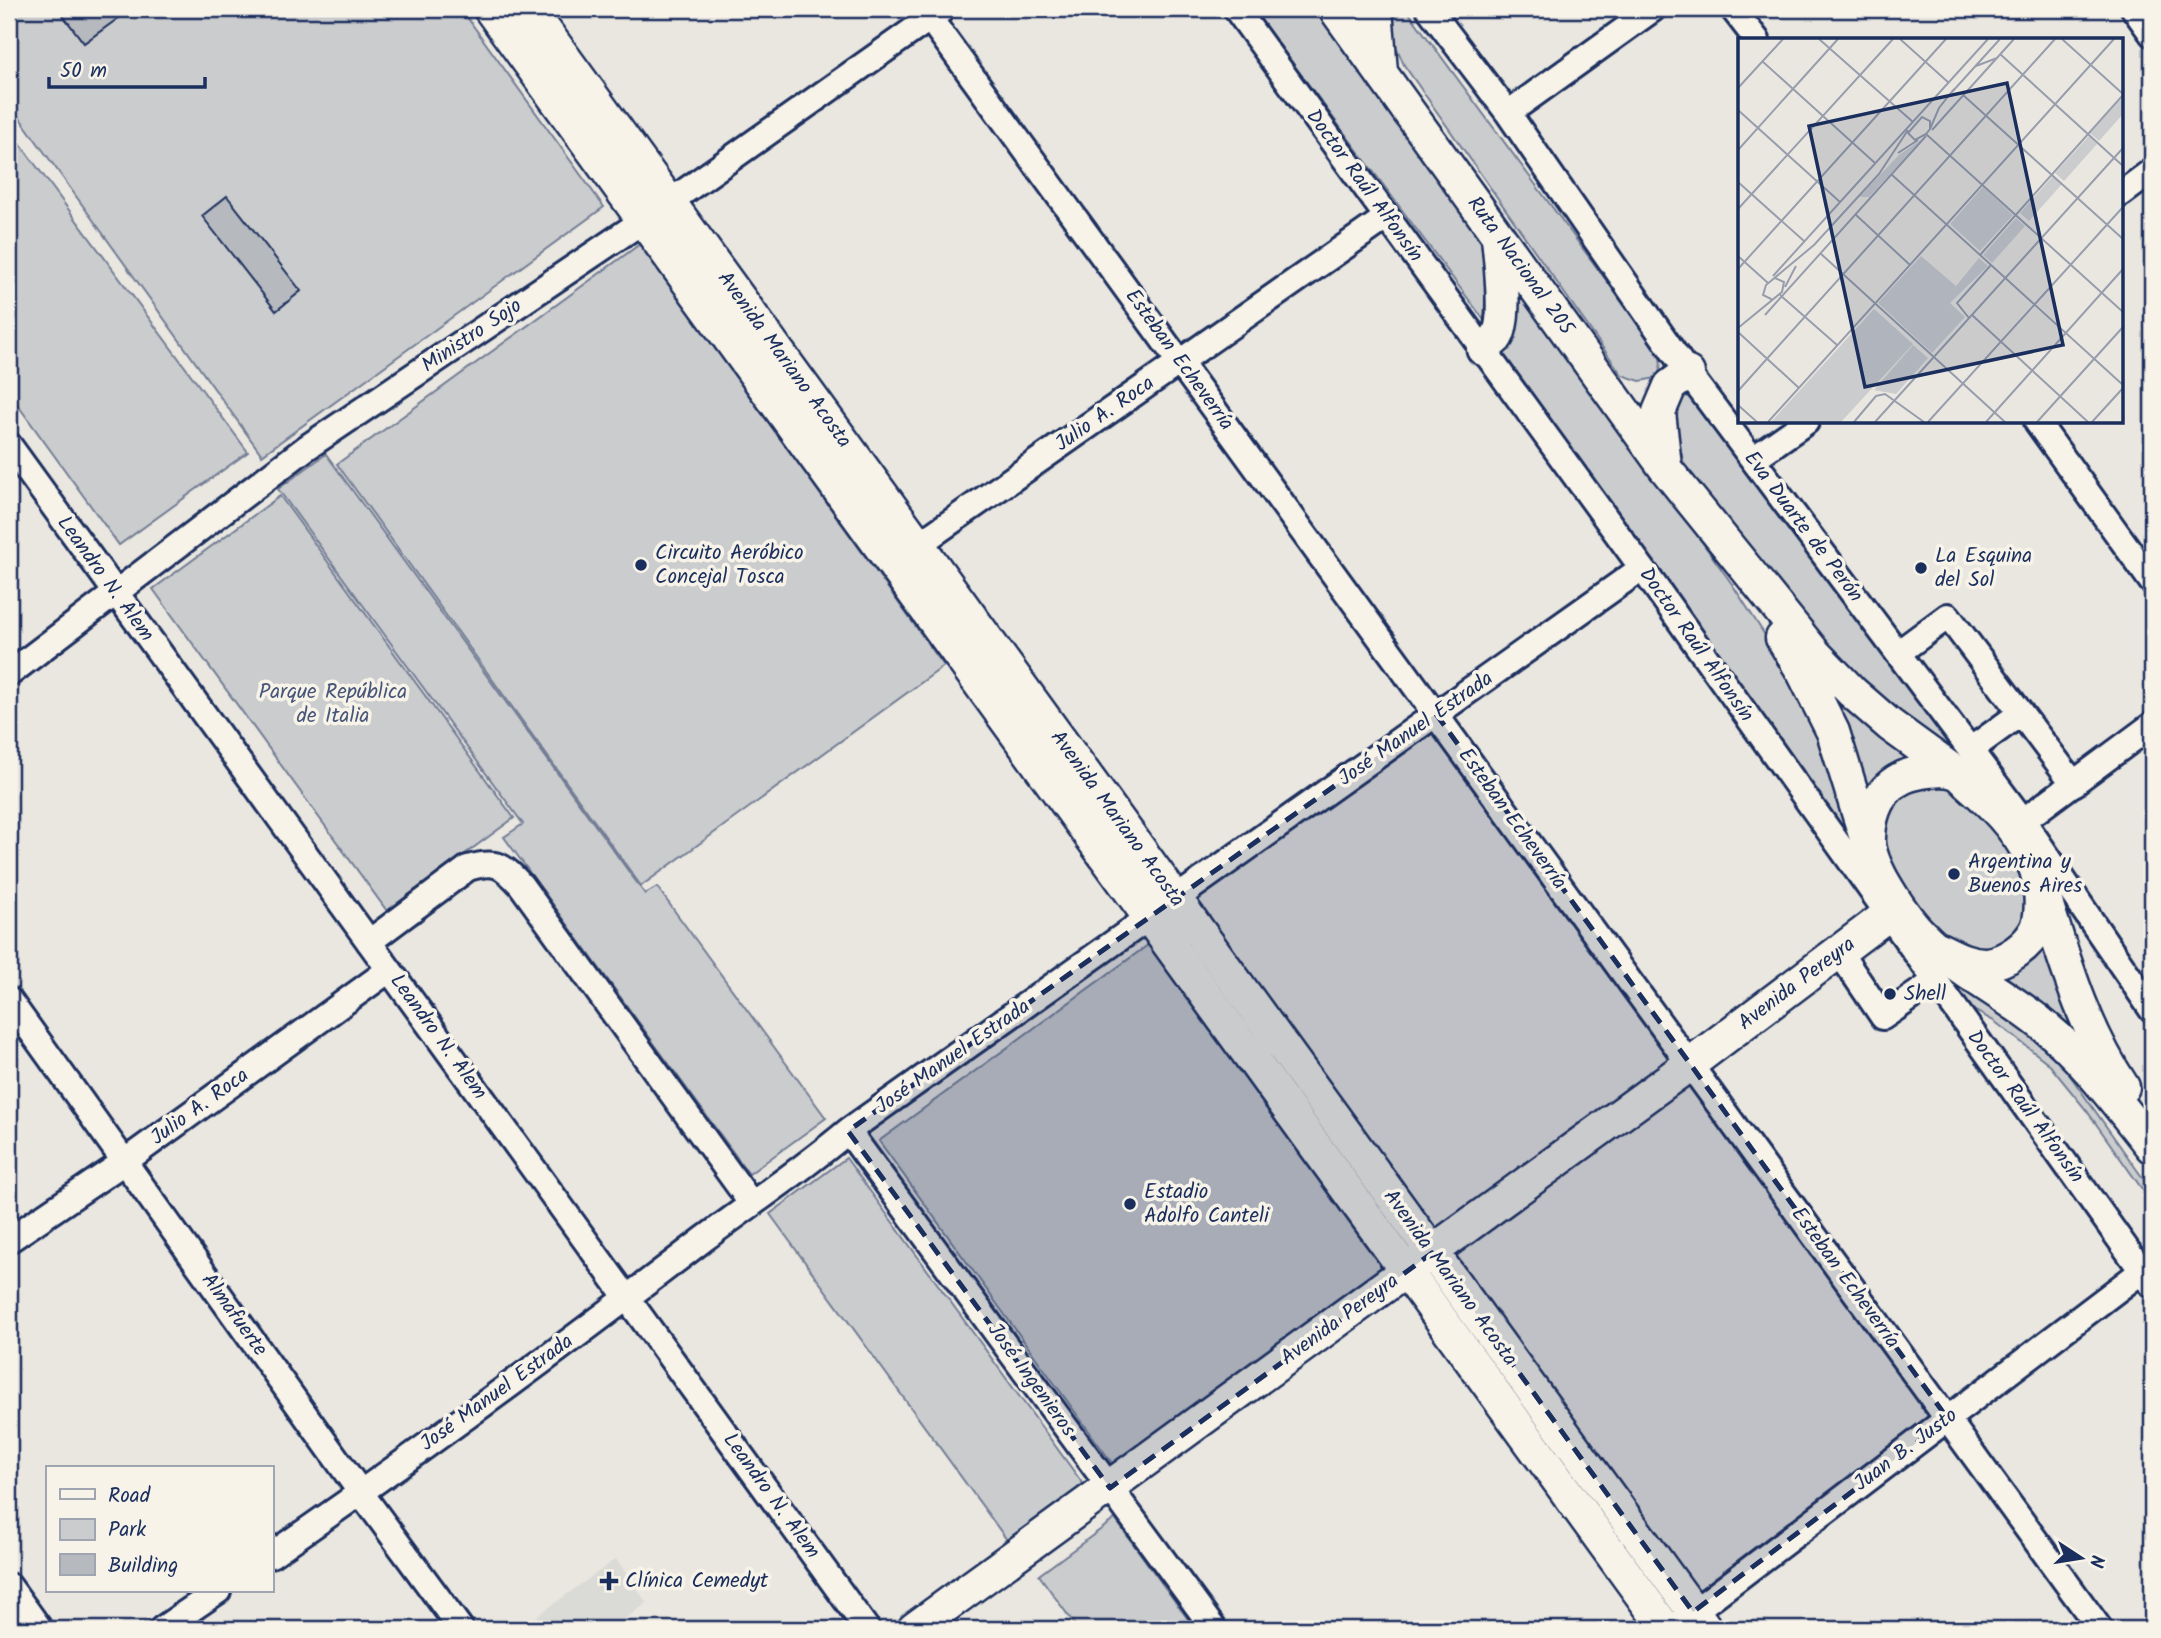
<svg xmlns="http://www.w3.org/2000/svg" width="2161" height="1638" font-family="Kalam,sans-serif">
  <style>
    .built { fill: #dadad6 }
    .green { fill: #cbcccd; stroke: #737e96; stroke-width: 2 }
    .building { fill: #b6babf; stroke: #1b2f5e; stroke-width: 2 }
    .lines { fill: none; stroke-linecap: round; stroke-linejoin: round }
    .minor-casing { stroke: #1b2f5e; stroke-width: 30 }
    .major-casing { stroke: #1b2f5e; stroke-width: 37 }
    .minor { stroke: #f7f3e8; stroke-width: 24 }
    .major { stroke: #f7f3e8; stroke-width: 32 }
    .marked { fill: #1b2f5e; fill-opacity: 0.2; stroke: #1b2f5e; stroke-width: 5; stroke-dasharray: 14 9; stroke-linejoin: round }
    .poi-dot { fill: #1b2f5e; stroke: #f7f3e8; stroke-width: 2.5 }
    .labels { text-anchor: middle; dominant-baseline: central; stroke-width: 7; stroke-linejoin: round; paint-order: stroke }
    .street-label { font-size: 21px; fill: #1b2f5e; stroke: #f7f3e8 }
    .poi-label { font-size: 21px; fill: #1b2f5e; stroke: #f7f3e8; text-anchor: start }
    .park-label { font-size: 21px; fill: #47567a; stroke: #f7f3e8 }
    .inset-road { fill: none; stroke: #979dac; stroke-width: 2 }
    .view { fill: #1b2f5e; fill-opacity: 0.15; stroke: #1b2f5e; stroke-width: 3.5 }
    .inset-edge { fill: none; stroke: #1b2f5e; stroke-width: 3.5 }
  </style>
  <rect width="100%" height="100%" fill="#eae7e0"/>
  <filter id="ink" filterUnits="userSpaceOnUse"><feTurbulence type="fractalNoise" baseFrequency=".0143" numOctaves="2"/><feDisplacementMap in="SourceGraphic" scale="14" xChannelSelector="R" yChannelSelector="G"/><feConvolveMatrix kernelMatrix="1 2 1 2 8 2 1 2 1" color-interpolation-filters="sRGB"/></filter>
  <g filter="url(#ink)">
    <!-- built -->
    <path class="built" d="M 616,1559 L 647,1603 L 611,1629 L 519,1629 Z"/>
    <!-- green -->
    <path class="green" d="M 9,9 L 461,9 L 604,207 L 262,455 L 9,103 Z
      M 1252,9 L 1322,9 L 1486,233 L 1490,328 Z
      M 1390,9 L 1406,9 L 1651,341 C 1660,355 1665,364 1656,378 L 1640,381 L 1622,375 L 1404,65 L 1390,32 Z
      M 9,129 L 248,452 L 119,545 L 9,393 Z
      M 640,244 L 944,666 L 641,886 L 337,464 Z
      M 1511,275 L 1732,584 L 1781,660 L 1813,722 L 1863,866 L 1495,352 Z
      M 1682,384 L 1989,788 L 1849,680 L 1685,467 L 1673,423 L 1674,406 Z
      M 326,454 L 645,894 L 657,887 L 826,1118 L 749,1174 L 504,837 L 523,824 L 278,489 Z
      M 280,496 L 514,818 L 387,911 L 153,589 Z
      M 1798,640 L 1936,764 L 1868,804 Z
      M 1948,781 L 1990,814 L 2033,894 L 2023,930 L 1993,952 L 1939,938 L 1881,860 L 1885,811 L 1895,794 Z
      M 2043,935 L 2107,1074 L 1982,972 Z
      M 1148,945 L 1381,1267 L 1112,1463 L 879,1141 Z
      M 1935,966 L 2001,1012 L 2041,1044 L 2066,1070 L 2152,1191 L 2152,1203 L 2087,1111 L 2048,1063 L 1994,1021 L 1962,1004 Z
      M 846,1158 L 1083,1484 L 1007,1540 L 770,1214 Z
      M 1115,1519 L 1195,1629 L 1078,1629 L 1039,1575 Z"/>
    <!-- building -->
    <path class="building" d="M 58,9 L 114,9 L 120,17 L 84,43 Z
      M 227,196 L 301,291 L 276,311 L 202,216 Z"/>
    <g class="lines">
      <defs>
        <path id="minor" d="M 923,9 L 2100,1629
          M 1236,9 L 1642,568 L 2152,1285
          M 1429,9 L 1508,113 L 1688,373 L 2024,822 L 2152,1010
          M 1733,9 L 1757,40
          M 2134,9 L 2152,34
          M 1508,113 L 1653,9
          M 2121,194 L 2152,171
          M 2037,422 L 2152,582
          M 9,445 L 867,1629
          M 1753,459 L 1806,422
          M 892,563 L 1387,217
          M 1898,653 L 1948,616 L 2074,784
          M 9,674 L 306,448 L 644,220 L 943,9
          M 1970,750 L 2021,713
          M 2012,829 L 2152,725
          M 369,942 L 468,868 C 495,860 502,864 521,885 L 751,1203
          M 1839,952 L 1883,1017 L 1934,982
          M 9,1000 L 361,1493 L 461,1629
          M 848,1131 L 1214,1629
          M 9,1240 L 124,1162 L 389,970
          M 271,1555 C 418,1454 562,1348 704,1239 C 752,1203 802,1170 848,1131 L 1642,568
          M 9,1586 L 40,1629
          M 1680,1622 L 2142,1271
          M 162,1629 L 218,1591"/>
        <path id="major" d="M 490,9 L 1666,1629
          M 529,9 L 1706,1629
          M 1335,9 L 1665,468 L 1816,655 L 1852,692 L 1890,725 L 1956,773
          M 1376,9 L 1381,72
          M 1483,349 C 1487,345 1492,342 1496,338 C 1508,323 1500,258 1498,237
          M 1665,466 L 1659,412 L 1670,386 L 1688,373
          M 1782,638 L 1803,672 L 1833,732 L 1866,838
          M 2044,896 C 2065,962 2084,1029 2123,1087
          M 1933,946 C 1950,954 1967,965 1987,964 C 2007,962 2029,945 2037,928 C 2043,912 2041,886 2036,870 C 2024,836 1995,806 1968,783 C 1965,780 1960,774 1956,773 C 1944,767 1916,772 1904,777 C 1880,788 1870,812 1869,837 C 1868,852 1876,868 1883,881 C 1894,900 1905,918 1920,933 C 1955,970 2004,993 2043,1025 C 2085,1059 2118,1105 2152,1147
          M 914,1629 L 1690,1064 L 1898,907"/>
      </defs>
      <!-- minor casing -->
      <use href="#minor" class="minor-casing"/>
      <!-- major casing -->
      <use href="#major" class="major-casing"/>
      <!-- minor -->
      <use href="#minor" class="minor"/>
      <!-- major -->
      <use href="#major" class="major"/>
    </g>
  </g>
  <!-- marked area -->
  <path class="marked" d="M 1436,714 L 1948,1419 L 1693,1612 L 1432,1253 L 1110,1488 L 848,1131 Z"/>
  <!-- markers -->
  <g class="poi-dot">
    <circle cx="641" cy="565" r="7"/>
    <circle cx="1921" cy="568" r="7"/>
    <circle cx="1954" cy="874" r="7"/>
    <circle cx="1890" cy="994" r="7"/>
    <circle cx="1130" cy="1204" r="7"/>
    <path d="M605.5 1570.5h7v7h7v7h-7v7h-7v-7h-7v-7h7z"/>
  </g>
  <g class="labels">
    <!-- street labels -->
    <g class="street-label">
      <text transform="translate(1364 186) rotate(54)">Doctor Raúl Alfonsín</text>
      <text transform="translate(1520 266) rotate(54)">Ruta Nacional 205</text>
      <text transform="translate(472 336) rotate(-34)">Ministro Sojo</text>
      <text transform="translate(784 360) rotate(54)">Avenida Mariano Acosta</text>
      <text transform="translate(1179 360) rotate(54)">Esteban Echeverría</text>
      <text transform="translate(1105 414) rotate(-35)">Julio A. Roca</text>
      <text transform="translate(1803 527) rotate(53)">Eva Duarte de Perón</text>
      <text transform="translate(105 579) rotate(54)">Leandro N. Alem</text>
      <text transform="translate(1696 645) rotate(55)">Doctor Raúl Alfonsín</text>
      <text transform="translate(1416 729) rotate(-35)">José Manuel Estrada</text>
      <text transform="translate(1117 819) rotate(54)">Avenida Mariano Acosta</text>
      <text transform="translate(1512 819) rotate(54)">Esteban Echeverría</text>
      <text transform="translate(1797 984) rotate(-37)">Avenida Pereyra</text>
      <text transform="translate(438 1037) rotate(54)">Leandro N. Alem</text>
      <text transform="translate(953 1057) rotate(-35)">José Manuel Estrada</text>
      <text transform="translate(200 1107) rotate(-36)">Julio A. Roca</text>
      <text transform="translate(2025 1107) rotate(54)">Doctor Raúl Alfonsín</text>
      <text transform="translate(1450 1278) rotate(54)">Avenida Mariano Acosta</text>
      <text transform="translate(1845 1278) rotate(54)">Esteban Echeverría</text>
      <text transform="translate(234 1315) rotate(54)">Almafuerte</text>
      <text transform="translate(1340 1320) rotate(-36)">Avenida Pereyra</text>
      <text transform="translate(1031 1380) rotate(54)">José Ingenieros</text>
      <text transform="translate(497 1393) rotate(-36)">José Manuel Estrada</text>
      <text transform="translate(1906 1450) rotate(-37)">Juan B. Justo</text>
      <text transform="translate(771 1496) rotate(54)">Leandro N. Alem</text>
    </g>
    <!-- poi labels -->
    <g class="poi-label">
      <text x="655" y="553">Circuito Aeróbico<tspan x="655" dy="24">Concejal Tosca</tspan></text>
      <text x="1935" y="556">La Esquina<tspan x="1935" dy="24">del Sol</tspan></text>
      <text x="1968" y="862">Argentina y<tspan x="1968" dy="24">Buenos Aires</tspan></text>
      <text x="1904" y="994">Shell</text>
      <text x="1144" y="1192">Estadio<tspan x="1144" dy="24">Adolfo Canteli</tspan></text>
      <text x="625" y="1581">Clínica Cemedyt</text>
    </g>
    <!-- park labels -->
    <g class="park-label">
      <text x="333" y="692">Parque República<tspan x="333" dy="24">de Italia</tspan></text>
    </g>
  </g>
  <!-- overview -->
  <g transform="translate(1738 38)">
    <rect width="385" height="385" fill="#eae7e0"/>
    <path d="M 385,59 L 385,76 L 361,103 L 352,95 ZM 351,98 L 359,106 L 326,143 L 317,135 ZM 184,101 L 131,159 L 121,159 L 161,117 ZM 315,138 L 324,146 L 291,183 L 282,175 ZM 245,149 L 275,177 L 242,213 L 212,186 ZM 278,180 L 287,188 L 254,225 L 245,217 ZM 183,218 L 218,248 L 241,220 L 250,228 L 212,265 L 227,279 L 194,315 L 140,265 ZM 136,271 L 175,306 L 103,384 L 33,384 ZM 175,307 L 190,320 L 158,356 L 136,352 Z" fill="#cbcccd"/>
    <path class="inset-road" d="M 81,1 L 175,84M 162,1 L 211,45M 324,1 L 385,56M 262,16 L 385,128M 24,23 L 137,125M 238,28 L 259,20M 0,50 L 45,1M 214,54 L 262,1M 225,57 L 385,201M 0,72 L 102,164M 192,91 L 192,83 L 184,79 L 170,95 L 177,102 L 188,96 L 192,91 L 201,70 L 216,51M 194,92 L 276,1M 188,96 L 385,274M 0,112 L 100,1M 160,115 L 180,102M 153,136 L 385,347M 0,144 L 66,203M 0,171 L 155,1M 117,176 L 172,227M 82,215 L 267,384M 242,217 L 385,57M 0,218 L 30,245M 0,231 L 208,1M 35,238 L 250,1M 47,249 L 58,228M 42,257 L 99,307M 35,262 L 25,257 L 28,247 L 76,207 L 141,136 L 170,92M 27,277 L 188,98M 234,277 L 350,384M 231,280 L 219,265 L 253,227M 0,290 L 44,254 L 46,244 L 37,240M 0,294 L 61,350M 0,353 L 317,1M 0,367 L 19,384M 30,384 L 376,1M 116,384 L 138,358 L 147,356 L 186,384M 137,384 L 385,110M 190,384 L 385,169M 248,384 L 385,231M 299,384 L 385,289M 354,384 L 385,350"/>
    <path class="view" d="M 269,45 L 325,307 L 127,349 L 71,88 Z"/>
    <rect width="385" height="385" class="inset-edge"/>
  </g>
  <!-- margin -->
  <rect width="2161" height="1638" fill="none" stroke="#f7f3e8" stroke-width="35"/>
  <rect x="18" y="18" width="2126" height="1603" fill="none" stroke="#1b2f5e" stroke-width="2.5" filter="url(#ink)"/>
  <!-- legend -->
  <rect x="46" y="1466" width="228" height="126" fill="#f7f3e8" stroke="#9fa5b1" stroke-width="2"/>
  <rect x="60" y="1489" width="35" height="10" fill="#f7f3e8" stroke="#9fa5b1" stroke-width="2"/>
  <text x="108" y="1502" font-size="21" fill="#1b2f5e">Road</text>
  <rect x="60" y="1519" width="35" height="21" fill="#cbcccd" stroke="#9fa5b1" stroke-width="2"/>
  <text x="108" y="1536" font-size="21" fill="#1b2f5e">Park</text>
  <rect x="60" y="1554" width="35" height="21" fill="#b6babf" stroke="#9fa5b1" stroke-width="2"/>
  <text x="108" y="1572" font-size="21" fill="#1b2f5e">Building</text>
  <!-- north arrow -->
  <g transform="translate(2081 1558) rotate(102)" stroke="#f7f3e8" stroke-width="5" paint-order="stroke">
  <path d="M0-5L12 26L0 18L-12 26Z" fill="#1b2f5e"/>
  <text y="-10" font-size="19" font-weight="bold" text-anchor="middle" fill="#1b2f5e">N</text>
  </g>
  <!-- scale -->
  <path d="M49 77v10h156v-10" fill="none" stroke="#1b2f5e" stroke-width="3.5"/>
  <text x="60" y="77" font-size="21" fill="#1b2f5e" stroke="#f7f3e8" stroke-width="5" paint-order="stroke">50 m</text>
</svg>
